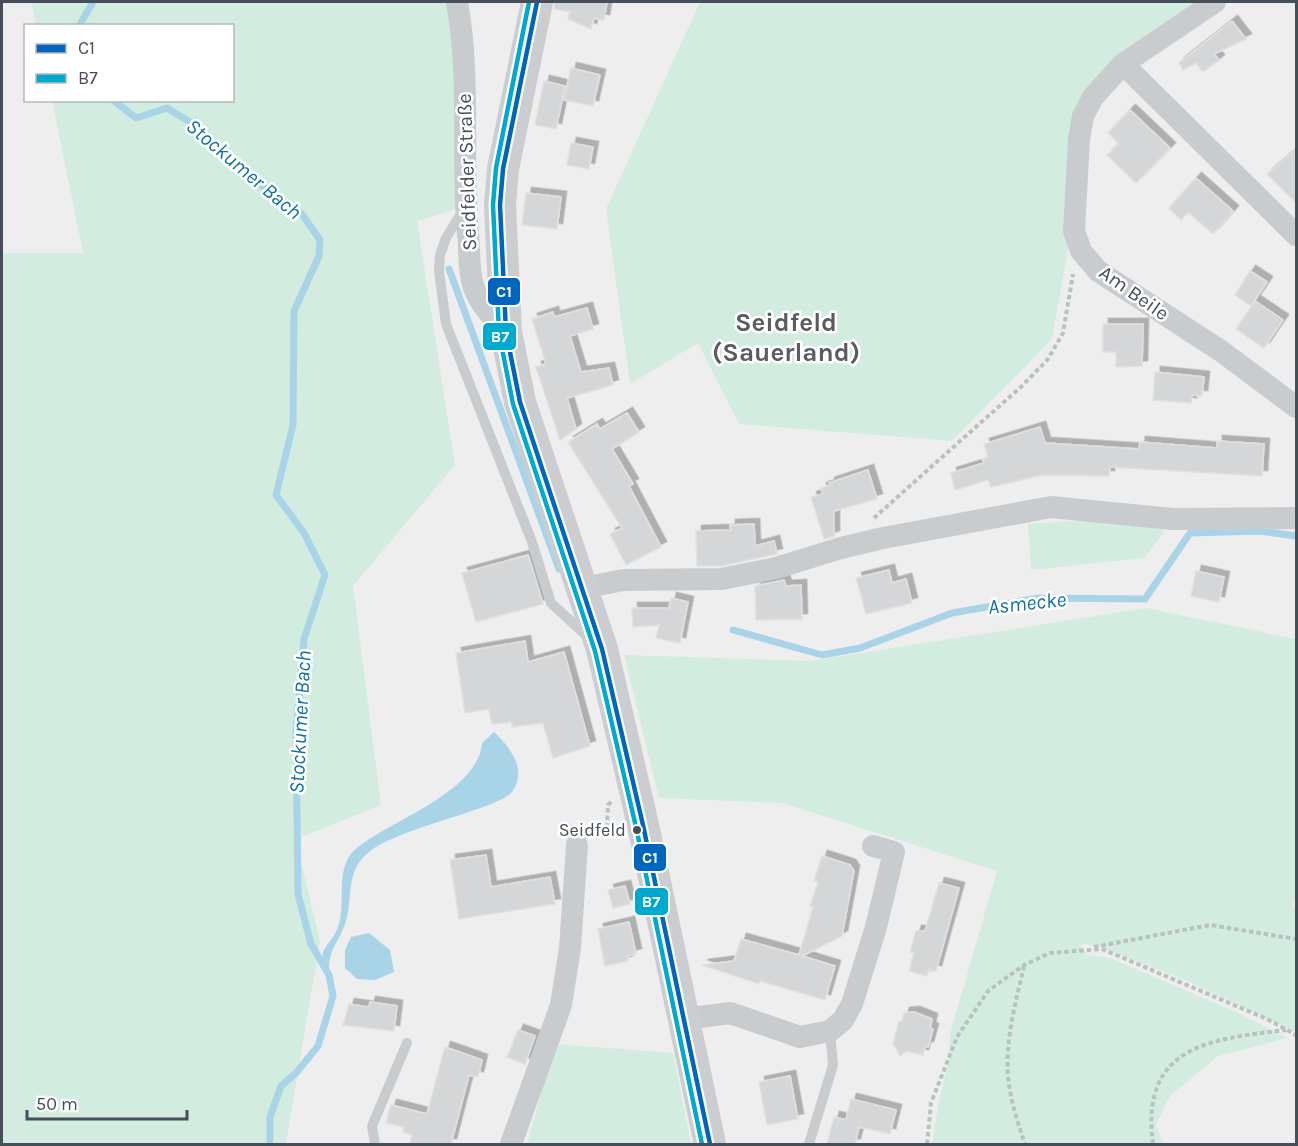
<svg xmlns="http://www.w3.org/2000/svg" width="1298" height="1146" font-family="Karla,sans-serif">
  <style>
    .green { fill: #d3ece0 }
    .water { fill: #a9d4e8 }
    .lines { fill: none; stroke-linecap: round; stroke-linejoin: round }
    .stream { stroke: #a9d4e8; stroke-width: 7 }
    .building { fill: #d5d6d8; stroke: #dfe0e1; stroke-width: 1.5; filter: url(#shadow) }
    .path { stroke: #b8c2c0; stroke-width: 4; stroke-dasharray: 4.5 3; stroke-linecap: butt }
    .service { stroke: #c9cccf; stroke-width: 10 }
    .minor { stroke: #c9cccf; stroke-width: 22 }
    .secondary { stroke: #cbcdd0; stroke-width: 32 }
    .bus-1-casing { stroke: #fff; stroke-width: 9 }
    .bus-2-casing { stroke: #fff; stroke-width: 9 }
    .bus-1 { stroke: #0065bd; stroke-width: 4.5 }
    .bus-2 { stroke: #00a9ce; stroke-width: 4.5 }
    .bus-dot { fill: #464e59; stroke: #fff; stroke-width: 2 }
    .labels { text-anchor: middle; dominant-baseline: central; stroke-width: 5; stroke-linejoin: round; paint-order: stroke }
    .bus-label { font-size: 18px; fill: #464e59; stroke: #fff; text-anchor: end }
    .street-label { font-size: 20px; fill: #464e59; stroke: #fff }
    .water-label { font-size: 21px; font-style: italic; fill: #14719e; stroke: #fff }
    .district-label { font-size: 26px; font-weight: bold; fill: #5a5c61; stroke: #fff }
    .line-badge { stroke: #fff; stroke-width: 2 }
    .badge-label { font-size: 16px; text-anchor: middle; font-weight: bold; fill: #fff }
  </style>
  <defs>
    <filter id="shadow"><feDropShadow dx="5.5" dy="-5.5" stdDeviation="0" flood-color="#0004"/></filter>
  </defs>
  <rect width="100%" height="100%" fill="#eee"/>
  <!-- green -->
  <path class="green" d="M 31,2 L 452,2 L 461,208 L 417,221 L 455,465 L 353,586 L 381,805 L 296,839 L 320,942 L 286,1144 L 2,1144 L 2,253 L 83,253 L 52,101 L 232,100 L 232,26 L 36,25 Z
    M 700,2 L 1207,2 L 1088,92 L 1069,244 L 1052,339 L 952,441 L 739,424 L 698,343 L 630,384 L 606,209 Z
    M 1123,517 L 1165,531 L 1144,558 L 1031,570 L 1028,524 Z
    M 1146,608 L 1296,639 L 1296,897 L 1292,906 L 1296,908 L 1296,1032 L 1183,979 L 1100,947 L 1083,944 L 1081,945 L 1087,955 L 1110,958 L 1234,1011 L 1287,1038 L 1218,1056 L 1170,1096 L 1156,1124 L 1163,1144 L 932,1144 L 939,1101 L 948,1064 L 950,1034 L 997,871 L 782,803 L 659,798 L 624,655 L 811,661 Z
    M 555,1044 L 673,1053 L 691,1144 L 527,1144 Z"/>
  <!-- water -->
  <path class="water" d="M 494,732 C 510,747 528,770 512,792 C 499,809 398,828 369,852 C 344,872 354,898 345,924 C 337,946 328,949 329,975 C 313,948 330,949 338,927 C 346,904 336,876 350,855 C 356,847 368,840 376,835 C 408,815 480,785 482,743 Z
    M 369,933 L 390,950 L 394,972 L 375,980 L 357,979 L 345,968 L 345,950 L 351,937 Z"/>
  <g class="lines">
    <!-- stream -->
    <path class="stream" d="M 79,26 L 93,2
      M 113,100 L 136,118 L 167,108 L 198,127 L 242,172 L 302,214 L 320,240 L 319,256 L 294,311 L 293,425 L 276,495 L 304,533 L 325,575 L 304,639 L 296,732 L 298,894 L 311,944 L 329,975 L 333,996 L 318,1046 L 296,1073 L 281,1086 L 270,1117 L 270,1144
      M 449,269 L 559,569
      M 733,630 L 822,655 L 860,648 L 952,613 L 1038,598 L 1145,599 L 1190,533 L 1260,531 L 1296,536"/>
  </g>
  <!-- building -->
  <path class="building" d="M 555,2 L 607,2 L 604,20 L 594,18 L 591,29 L 568,19 L 570,12 L 554,9 Z
    M 1232,21 L 1246,39 L 1214,54 L 1219,60 L 1203,72 L 1196,63 L 1183,70 L 1179,63 Z
    M 571,68 L 600,75 L 593,106 L 564,100 Z
    M 544,81 L 565,86 L 556,129 L 535,125 Z
    M 1130,110 L 1170,148 L 1136,183 L 1107,155 L 1119,144 L 1108,133 Z
    M 571,143 L 593,147 L 589,169 L 567,165 Z
    M 1296,150 L 1296,203 L 1267,174 Z
    M 1196,178 L 1233,211 L 1213,234 L 1188,212 L 1181,220 L 1169,208 Z
    M 526,193 L 561,197 L 557,229 L 522,225 Z
    M 1250,271 L 1267,282 L 1251,306 L 1235,295 Z
    M 1255,301 L 1283,320 L 1264,348 L 1236,329 Z
    M 587,308 L 593,329 L 570,336 L 581,372 L 609,368 L 613,385 L 567,398 L 576,429 L 560,440 L 536,367 L 546,364 L 532,319 L 553,312 L 554,317 Z
    M 1103,324 L 1143,324 L 1142,366 L 1116,367 L 1116,352 L 1103,352 Z
    M 1155,372 L 1204,377 L 1202,396 L 1192,395 L 1191,403 L 1153,400 Z
    M 627,413 L 639,432 L 612,449 L 633,484 L 629,486 L 661,547 L 626,565 L 610,534 L 622,528 L 568,442 L 597,424 L 600,429 Z
    M 1040,427 L 1045,443 L 1139,449 L 1140,442 L 1217,448 L 1217,441 L 1264,444 L 1262,476 L 1110,467 L 1109,476 L 1042,475 L 991,487 L 988,480 L 955,490 L 951,473 L 984,463 L 982,459 L 988,457 L 984,444 Z
    M 868,470 L 877,499 L 834,511 L 834,536 L 824,539 L 811,497 L 823,494 L 821,488 L 830,485 L 829,483 Z
    M 754,524 L 755,546 L 774,541 L 777,554 L 721,566 L 697,566 L 696,531 L 730,530 L 730,525 Z
    M 528,555 L 543,604 L 476,622 L 462,573 Z
    M 889,570 L 892,583 L 906,579 L 912,603 L 866,614 L 856,578 Z
    M 1196,571 L 1224,577 L 1219,602 L 1191,596 Z
    M 784,580 L 786,586 L 801,585 L 802,619 L 756,620 L 755,586 Z
    M 671,598 L 688,602 L 680,643 L 656,638 L 659,625 L 633,627 L 632,608 L 669,608 Z
    M 525,641 L 528,662 L 564,652 L 590,746 L 553,758 L 543,723 L 512,727 L 512,722 L 492,724 L 489,709 L 465,713 L 456,653 Z
    M 486,855 L 491,887 L 550,877 L 555,904 L 459,919 L 450,860 Z
    M 822,856 L 850,865 L 854,871 L 842,936 L 802,956 L 835,966 L 825,1000 L 760,981 L 759,984 L 702,965 L 734,961 L 741,939 L 799,955 L 813,907 L 810,907 L 818,882 L 814,881 Z
    M 939,883 L 959,888 L 936,971 L 929,969 L 927,976 L 909,971 L 914,953 L 910,952 L 916,931 L 925,931 Z
    M 625,886 L 630,904 L 613,908 L 608,890 Z
    M 629,922 L 636,954 L 627,956 L 628,961 L 605,966 L 598,929 Z
    M 370,1002 L 397,1006 L 394,1031 L 343,1025 L 349,1004 L 369,1007 Z
    M 914,1012 L 932,1019 L 930,1028 L 933,1029 L 928,1047 L 925,1047 L 923,1055 L 907,1051 L 900,1056 L 893,1043 L 899,1021 L 902,1021 L 904,1013 Z
    M 518,1030 L 535,1036 L 525,1064 L 507,1057 Z
    M 445,1047 L 482,1060 L 478,1077 L 469,1075 L 451,1144 L 410,1144 L 412,1135 L 403,1132 L 404,1127 L 386,1123 L 391,1105 L 427,1114 Z
    M 790,1076 L 798,1119 L 767,1125 L 759,1082 Z
    M 851,1099 L 896,1110 L 890,1134 L 859,1127 L 855,1144 L 827,1144 L 834,1117 L 846,1120 Z"/>
  <g class="lines">
    <!-- path -->
    <path class="path" d="M 874,518 L 1023,385 L 1048,359 L 1063,333 L 1073,274
      M 596,838 L 607,827 L 608,805 L 612,801
      M 1094,947 L 1210,925 L 1296,939
      M 1024,966 C 1016,1001 1005,1040 1008,1076 C 1010,1100 1018,1123 1025,1144
      M 927,1144 L 931,1103 L 957,1037 L 988,991 L 1024,965 L 1050,953 L 1102,949 L 1267,1019 L 1296,1035
      M 1153,1144 C 1140,1046 1209,1039 1286,1030"/>
    <!-- service -->
    <path class="service" d="M 462,212 L 446,238 L 440,255 L 439,271 L 446,324 L 532,542 L 551,603 L 589,638
      M 375,1144 L 372,1126 L 407,1043
      M 809,1144 L 833,1065 L 830,1031"/>
    <!-- minor -->
    <path class="minor" d="M 457,2 C 471,78 461,157 468,234 C 470,251 468,272 474,288 C 481,306 493,318 506,332
      M 1215,2 L 1123,64 L 1093,97 L 1083,116 L 1079,140 L 1074,231 L 1081,251 L 1098,271 L 1221,351 L 1296,407
      M 1123,64 L 1296,235
      M 582,588 L 624,580 L 722,579 L 776,568 L 841,548 L 883,538 L 1051,507 L 1172,519 L 1296,518
      M 685,1019 L 730,1013 L 800,1037 L 830,1031 L 843,1020 L 852,1004 L 876,927 L 894,852 L 873,846
      M 511,1144 L 561,1005 L 570,948 L 577,845"/>
    <!-- secondary -->
    <path class="secondary" d="M 537,2 L 503,169 L 500,205 L 506,332 L 520,402 L 602,649 L 643,825 L 710,1144"/>
    <defs>
      <path id="bus-1" d="M 537,2 L 503,169 L 500,205 L 506,332 L 520,402 L 602,649 L 643,825 L 710,1144"/>
      <path id="bus-2" d="M 529,2 L 496,168 L 493,205 L 499,333 L 513,404 L 595,651 L 636,827 L 702,1144"/>
    </defs>
    <!-- bus-1 casing -->
    <use href="#bus-1" class="bus-1-casing"/>
    <!-- bus-2 casing -->
    <use href="#bus-2" class="bus-2-casing"/>
    <!-- bus-1 -->
    <use href="#bus-1" class="bus-1"/>
    <!-- bus-2 -->
    <use href="#bus-2" class="bus-2"/>
  </g>
  <!-- markers -->
  <circle class="bus-dot" cx="637" cy="830" r="5"/>
  <g class="labels">
    <!-- bus labels -->
    <g class="bus-label">
      <text x="626" y="830">Seidfeld</text>
    </g>
    <!-- street labels -->
    <g class="street-label">
      <text transform="translate(467 172) rotate(-92)">Seidfelder Straße</text>
      <text transform="translate(1134 293) rotate(35)">Am Beile</text>
    </g>
    <!-- water labels -->
    <g class="water-label">
      <text transform="translate(244 169) rotate(40)">Stockumer Bach</text>
      <text transform="translate(1027 603) rotate(-6)">Asmecke</text>
      <text transform="translate(300 722) rotate(-87)">Stockumer Bach</text>
    </g>
    <!-- district labels -->
    <g class="district-label">
      <text x="786" y="322">Seidfeld<tspan x="786" dy="30">(Sauerland)</tspan></text>
    </g>
  </g>
  <g class="line-badge">
    <rect x="487" y="277" width="34" height="29" rx="6" fill="#0065bd"/>
    <rect x="482" y="322" width="35" height="29" rx="6" fill="#00a9ce"/>
    <rect x="633" y="843" width="34" height="29" rx="6" fill="#0065bd"/>
    <rect x="634" y="887" width="35" height="29" rx="6" fill="#00a9ce"/>
  </g>
  <g class="badge-label">
    <text x="504" y="297">C1</text>
    <text x="500" y="342">B7</text>
    <text x="650" y="863">C1</text>
    <text x="651" y="907">B7</text>
  </g>
  <!-- border -->
  <rect width="1298" height="1146" fill="none" stroke="#464e59" stroke-width="6"/>
  <!-- legend -->
  <rect x="24" y="24" width="210" height="78" fill="#ffffff" stroke="#b5b8bd" stroke-width="1.5"/>
  <rect x="36" y="44" width="30" height="9" fill="#0065bd" stroke="#b5b8bd" stroke-width="1.5"/>
  <text x="78" y="54" font-size="18" fill="#464e59">C1</text>
  <rect x="36" y="74" width="30" height="9" fill="#00a9ce" stroke="#b5b8bd" stroke-width="1.5"/>
  <text x="78" y="84" font-size="18" fill="#464e59">B7</text>
  <!-- scale -->
  <path d="M27 1110v9h160v-9" fill="none" stroke="#464e59" stroke-width="3"/>
  <text x="36" y="1110" font-size="18" fill="#464e59" stroke="#ffffff" stroke-width="4.5" paint-order="stroke">50 m</text>
</svg>
